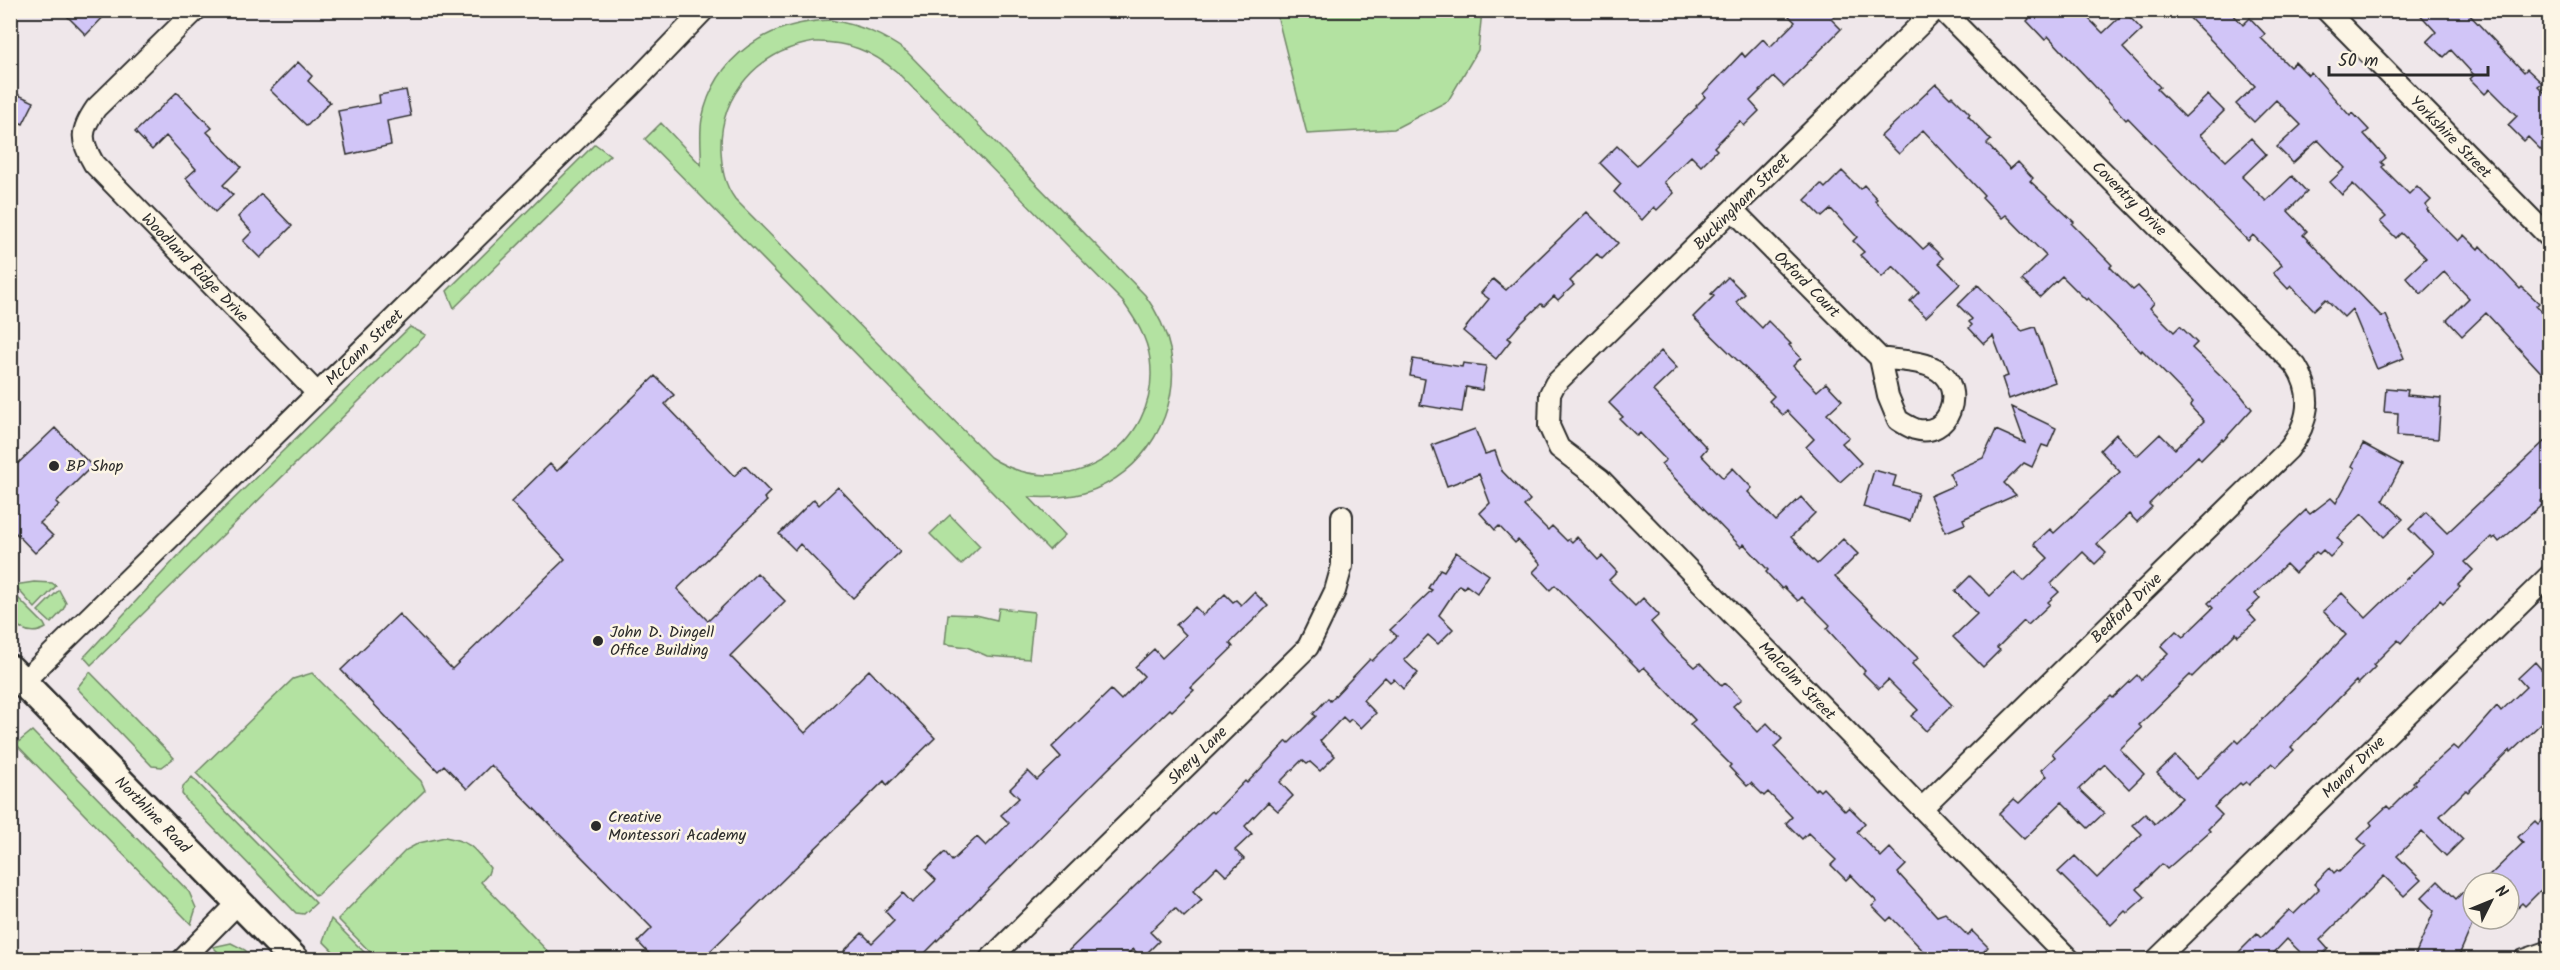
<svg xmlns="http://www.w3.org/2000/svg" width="2560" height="970" font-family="Kalam,sans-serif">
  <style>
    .green { fill: #b3e2a1; stroke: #6f8666; stroke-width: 1.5; fill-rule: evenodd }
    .building { fill: #d1c5f7; stroke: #2b2b2b; stroke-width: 1.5 }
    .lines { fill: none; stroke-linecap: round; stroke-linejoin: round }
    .minor-casing { stroke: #2b2b2b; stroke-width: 24 }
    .secondary-casing { stroke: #2b2b2b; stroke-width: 32 }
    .minor { stroke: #fcf5e5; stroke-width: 20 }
    .secondary { stroke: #fcf5e5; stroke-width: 27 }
    .poi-dot { fill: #2b2b2b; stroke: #fcf5e5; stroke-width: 2 }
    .labels { text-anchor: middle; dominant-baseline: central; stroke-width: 5; stroke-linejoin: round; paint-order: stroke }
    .street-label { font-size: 16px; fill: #2b2b2b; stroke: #fcf5e5 }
    .poi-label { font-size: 16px; fill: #2b2b2b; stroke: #fcf5e5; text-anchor: start }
  </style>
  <rect width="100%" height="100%" fill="#efe7ea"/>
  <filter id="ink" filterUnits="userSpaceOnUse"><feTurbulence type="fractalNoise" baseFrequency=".0167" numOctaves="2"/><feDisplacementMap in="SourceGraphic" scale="12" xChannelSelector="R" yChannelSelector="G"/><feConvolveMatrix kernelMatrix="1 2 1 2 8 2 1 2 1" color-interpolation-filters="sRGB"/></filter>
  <g filter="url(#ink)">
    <!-- green -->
    <path class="green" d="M 1276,11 L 1276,10 L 1482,11 L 1478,50 L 1448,101 L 1394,129 L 1307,134 Z
      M 830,20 C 860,25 882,34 907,52 L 1145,295 C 1157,312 1166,329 1170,349 C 1183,410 1144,476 1084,493 C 1065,498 1047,498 1029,497 L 1065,535 L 1049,550 L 645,139 L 661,123 L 701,165 C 702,150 699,135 702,119 C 715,56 768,22 830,20 ZM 814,42 C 847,41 872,51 897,72 L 1123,302 C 1135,319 1147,337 1150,359 C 1162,449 1064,506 990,457 L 735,199 C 724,184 722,169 721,151 C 719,94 759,51 814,42 Z
      M 595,144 L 610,155 L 454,308 L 447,291 Z
      M 410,327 L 426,335 L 91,665 L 84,657 L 204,528 Z
      M 950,515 L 980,546 L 961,565 L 930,534 Z
      M 34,582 L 52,583 L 56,586 L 35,608 L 14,585 Z
      M 10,590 L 44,624 L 46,628 C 32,636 20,630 11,619 Z
      M 59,590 L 66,603 L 63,610 L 51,623 L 38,611 Z
      M 999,608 L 1034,612 L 1029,659 L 987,656 L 967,647 L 945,644 L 948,614 L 976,615 L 997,620 Z
      M 90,672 L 174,758 L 162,767 L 152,766 L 77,688 Z
      M 312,673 L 421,781 L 425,790 L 316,896 L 196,773 L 293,679 Z
      M 32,731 L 189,892 L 196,908 L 191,924 L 16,744 Z
      M 192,777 L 316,903 L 304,914 L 296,913 L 188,802 L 182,794 L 183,786 Z
      M 445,837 C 471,842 473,847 490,868 L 488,874 L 481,882 L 555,959 L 377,959 L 338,919 L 406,850 L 419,843 Z
      M 331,919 L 371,959 L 341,959 L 323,941 Z
      M 231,943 L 245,950 L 254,959 L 225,959 L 213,947 Z"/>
    <!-- building -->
    <path class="building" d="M 61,10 L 110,10 L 86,35 Z
      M 1783,10 L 1840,10 L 1831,19 L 1841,29 L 1784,87 L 1774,77 L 1750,101 L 1759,111 L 1744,126 L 1740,121 L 1714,147 L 1717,150 L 1701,166 L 1691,156 L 1664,182 L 1674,193 L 1657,210 L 1654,207 L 1642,220 L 1614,192 L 1621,184 L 1600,163 L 1617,146 L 1637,165 L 1697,107 L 1696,106 L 1705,97 L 1703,94 L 1742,53 L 1745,57 L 1763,39 L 1770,47 L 1795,22 Z
      M 2021,10 L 2080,10 L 2103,33 L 2125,12 L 2142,30 L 2123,48 L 2160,87 L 2157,89 L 2185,117 L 2208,95 L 2224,111 L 2200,135 L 2226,161 L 2251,138 L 2266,154 L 2242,177 L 2266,201 L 2292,176 L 2307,192 L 2288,211 L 2307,231 L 2303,235 L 2382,317 L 2386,315 L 2404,358 L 2377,369 L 2352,309 L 2344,317 L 2326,299 L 2314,310 L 2291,286 L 2288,289 L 2273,273 L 2282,265 L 2253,235 L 2248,241 L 2128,118 L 2126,120 L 2048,36 L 2045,40 L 2027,21 L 2029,19 Z
      M 2182,10 L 2229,10 L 2243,25 L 2250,18 L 2265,34 L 2261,38 L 2290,67 L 2295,62 L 2308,75 L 2311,72 L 2350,116 L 2353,113 L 2369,130 L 2364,134 L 2386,158 L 2381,162 L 2384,165 L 2382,167 L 2409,194 L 2417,186 L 2431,200 L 2426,205 L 2428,208 L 2427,210 L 2458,241 L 2464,235 L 2478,249 L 2480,246 L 2520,289 L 2522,287 L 2539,303 L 2536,306 L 2550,320 L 2550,382 L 2486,313 L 2462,336 L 2447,320 L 2469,298 L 2444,272 L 2421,294 L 2406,277 L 2426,258 L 2401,233 L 2396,238 L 2380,222 L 2386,217 L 2353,184 L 2342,195 L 2330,182 L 2345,168 L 2318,140 L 2293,163 L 2277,147 L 2301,125 L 2276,100 L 2254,122 L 2236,104 L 2255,86 Z
      M 2416,10 L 2465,10 L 2524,72 L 2527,69 L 2542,83 L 2538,86 L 2550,98 L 2550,159 L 2528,137 L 2524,141 L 2508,125 L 2517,116 L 2490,89 L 2485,94 L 2470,79 L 2474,75 L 2451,50 L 2444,57 L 2427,41 L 2436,32 Z
      M 298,62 L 312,76 L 308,81 L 330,102 L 307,126 L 270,90 Z
      M 1936,84 L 1950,98 L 1952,96 L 1970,114 L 1968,116 L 1991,140 L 1987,144 L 2010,169 L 2018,162 L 2033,178 L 2030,181 L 2074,222 L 2072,224 L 2112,265 L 2110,267 L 2133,290 L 2138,286 L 2154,303 L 2150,308 L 2174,332 L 2180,326 L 2197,343 L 2192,348 L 2240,394 L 2252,409 L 2223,441 L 2222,439 L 2201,460 L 2198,456 L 2149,504 L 2152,507 L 2137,522 L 2129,514 L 2097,544 L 2106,553 L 2095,564 L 2083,552 L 2051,584 L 2059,592 L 2048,602 L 2050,604 L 2028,625 L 2024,621 L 1997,648 L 2000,650 L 1983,667 L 1953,637 L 1977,614 L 1955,591 L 1970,576 L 1990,596 L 2015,572 L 2024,581 L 2048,558 L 2034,544 L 2050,529 L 2054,533 L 2120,472 L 2100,450 L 2116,434 L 2137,456 L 2160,434 L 2175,449 L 2204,421 L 2190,406 L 2193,402 L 2142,350 L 2141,352 L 2088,298 L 2086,300 L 2062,276 L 2040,297 L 2022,280 L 2046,256 L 2006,215 L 2002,218 L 1982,197 L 1984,195 L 1923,130 L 1899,154 L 1881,136 Z
      M 406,90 L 411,116 L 387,121 L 391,145 L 347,155 L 338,111 L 380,103 L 379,95 Z
      M 10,91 L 34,102 L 23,124 L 10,118 Z
      M 177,92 L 212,128 L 207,132 L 241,167 L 223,185 L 233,195 L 215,212 L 186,178 L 196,169 L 166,136 L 152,150 L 135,132 Z
      M 1842,171 L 1860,189 L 1864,185 L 1877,199 L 1875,201 L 1923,249 L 1929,244 L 1943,258 L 1939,263 L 1960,284 L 1926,317 L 1910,301 L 1919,292 L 1893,266 L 1882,277 L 1860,255 L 1864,252 L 1853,241 L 1857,237 L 1831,209 L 1822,217 L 1805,200 L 1821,184 L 1825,188 Z
      M 261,194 L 292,226 L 260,258 L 243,241 L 252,232 L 238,217 Z
      M 1587,212 L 1618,243 L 1602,259 L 1597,254 L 1570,281 L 1574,285 L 1558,300 L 1554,296 L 1544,306 L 1541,304 L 1521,323 L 1508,338 L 1511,340 L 1496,359 L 1463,331 L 1489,299 L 1481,293 L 1493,279 L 1506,290 Z
      M 1728,277 L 1745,294 L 1736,302 L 1762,328 L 1768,321 L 1791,344 L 1789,345 L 1801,358 L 1793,366 L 1817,391 L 1826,383 L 1842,400 L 1827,414 L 1849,437 L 1842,443 L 1861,463 L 1840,482 L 1806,447 L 1814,439 L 1787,411 L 1783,415 L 1769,401 L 1774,396 L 1693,317 L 1714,296 L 1711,294 Z
      M 1978,285 L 2022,331 L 2035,327 L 2055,382 L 2009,399 L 2002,378 L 2008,376 L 1993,336 L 1984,344 L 1969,328 L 1972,325 L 1969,322 L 1972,319 L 1958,305 Z
      M 1661,351 L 1677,368 L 1653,391 L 1707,448 L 1701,455 L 1723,478 L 1733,468 L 1752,488 L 1748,492 L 1776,521 L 1801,497 L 1815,513 L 1791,537 L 1817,564 L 1843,539 L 1858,554 L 1835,577 L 1918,658 L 1912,664 L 1952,705 L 1926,731 L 1911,716 L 1918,710 L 1888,680 L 1879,689 L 1863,673 L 1865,671 L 1827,629 L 1830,625 L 1802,597 L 1798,601 L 1784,587 L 1782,589 L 1766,572 L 1768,570 L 1744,544 L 1741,547 L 1661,464 L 1666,460 L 1640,433 L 1637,436 L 1620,419 L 1623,417 L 1609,403 Z
      M 1413,359 L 1462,367 L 1463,363 L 1486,366 L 1482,390 L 1466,387 L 1462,412 L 1420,405 L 1425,379 L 1410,376 Z
      M 655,376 L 674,395 L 665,404 L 734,476 L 745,466 L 770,492 L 764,498 L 767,501 L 677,589 L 708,621 L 757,573 L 785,601 L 730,656 L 805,733 L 869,670 L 935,738 L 887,785 L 884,781 L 701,960 L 655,960 L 638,942 L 652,928 L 491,765 L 467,789 L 444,765 L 438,771 L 341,670 L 399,614 L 452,669 L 565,559 L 511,502 L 550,464 L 557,471 Z
      M 2386,388 L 2408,390 L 2407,395 L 2441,398 L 2438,439 L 2397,436 L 2398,413 L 2384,412 Z
      M 2012,407 L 2056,428 L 2048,447 L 2042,445 L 2032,467 L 2024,463 L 2004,483 L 2016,495 L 1963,519 L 1965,524 L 1946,532 L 1930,496 L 1955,485 L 1949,473 L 1983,458 L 1996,430 L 2025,443 Z
      M 55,428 L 92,466 L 56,502 L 59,505 L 40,523 L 53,536 L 35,553 L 10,527 L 10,471 Z
      M 1475,429 L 1485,454 L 1495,451 L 1502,471 L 1530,500 L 1524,506 L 1548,530 L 1552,526 L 1567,541 L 1569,539 L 1572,542 L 1577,537 L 1598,560 L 1602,556 L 1617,572 L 1609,580 L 1635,606 L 1643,598 L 1659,615 L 1651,622 L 1669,643 L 1695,667 L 1700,663 L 1722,686 L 1725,683 L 1741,699 L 1733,706 L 1758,732 L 1767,723 L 1782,739 L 1774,747 L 1815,790 L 1817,788 L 1820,791 L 1823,788 L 1845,811 L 1849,807 L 1865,823 L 1857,832 L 1881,857 L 1890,848 L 1906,865 L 1898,873 L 1937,916 L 1945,913 L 1968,936 L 1972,931 L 1988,947 L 1976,960 L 1932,960 L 1891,917 L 1887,921 L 1872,906 L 1877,902 L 1851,875 L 1846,880 L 1831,865 L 1836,860 L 1808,833 L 1802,839 L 1786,823 L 1792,817 L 1768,792 L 1764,796 L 1751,783 L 1747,786 L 1729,767 L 1731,765 L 1690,724 L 1695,720 L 1644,667 L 1640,671 L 1555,585 L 1550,590 L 1533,572 L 1541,564 L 1518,540 L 1515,543 L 1499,526 L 1495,530 L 1480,513 L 1490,503 L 1479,474 L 1447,486 L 1432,445 Z
      M 2550,436 L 2550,493 L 2540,502 L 2543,504 L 2499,542 L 2495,537 L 2493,539 L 2491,537 L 2465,562 L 2473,570 L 2458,585 L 2460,587 L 2443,603 L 2440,600 L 2401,643 L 2398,640 L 2373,665 L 2375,667 L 2358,684 L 2356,681 L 2291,747 L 2294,750 L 2277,767 L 2272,763 L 2249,785 L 2246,782 L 2242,785 L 2240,783 L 2214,807 L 2222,815 L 2208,829 L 2210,831 L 2167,869 L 2162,864 L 2137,889 L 2145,897 L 2127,913 L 2125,911 L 2111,925 L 2058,872 L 2075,856 L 2097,878 L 2142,834 L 2133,825 L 2145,814 L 2155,824 L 2182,798 L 2157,773 L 2175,756 L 2197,779 L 2236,740 L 2239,743 L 2346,635 L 2323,611 L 2342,593 L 2366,618 L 2433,553 L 2409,529 L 2426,512 L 2447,533 Z
      M 2363,444 L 2402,465 L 2383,500 L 2403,519 L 2384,537 L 2362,514 L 2337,538 L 2343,544 L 2330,557 L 2323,550 L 2319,554 L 2316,552 L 2295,573 L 2286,564 L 2255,594 L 2260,599 L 2247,611 L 2256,621 L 2238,636 L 2236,633 L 2192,677 L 2190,675 L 2139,725 L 2142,728 L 2120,749 L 2144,774 L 2129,789 L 2105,764 L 2079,789 L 2104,813 L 2088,828 L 2062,802 L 2024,839 L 1999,814 L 2014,799 L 2019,803 L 2047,776 L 2041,770 L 2055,757 L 2052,753 L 2111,696 L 2113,698 L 2137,675 L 2141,680 L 2168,653 L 2161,646 L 2176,631 L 2183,637 L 2213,608 L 2208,603 L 2306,510 L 2310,514 L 2331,498 L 2336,503 L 2355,468 L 2352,466 Z
      M 1874,470 L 1896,476 L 1893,486 L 1918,493 L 1910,521 L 1863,507 Z
      M 838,487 L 900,552 L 853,598 L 800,544 L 795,550 L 779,534 L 814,499 L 819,505 Z
      M 1456,552 L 1489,575 L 1477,593 L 1466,585 L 1464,588 L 1459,585 L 1439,615 L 1453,629 L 1438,644 L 1428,635 L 1404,660 L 1418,673 L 1403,689 L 1394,679 L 1390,682 L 1385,677 L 1363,700 L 1376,713 L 1361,728 L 1351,719 L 1348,722 L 1343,717 L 1320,741 L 1335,756 L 1320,771 L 1310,762 L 1307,764 L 1302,760 L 1280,782 L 1293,796 L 1278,811 L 1268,802 L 1245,826 L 1252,834 L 1235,850 L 1244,859 L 1226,876 L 1217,867 L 1193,891 L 1202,900 L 1184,917 L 1175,908 L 1150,932 L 1159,941 L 1142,958 L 1133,949 L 1122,960 L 1059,960 L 1212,811 L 1214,813 L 1245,781 L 1247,783 L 1287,741 L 1289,743 L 1316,716 L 1313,714 L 1328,698 L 1330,701 L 1370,659 L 1372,661 L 1397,636 L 1390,630 L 1432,590 L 1428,588 L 1440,569 L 1444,571 Z
      M 1254,592 L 1268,606 L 1230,643 L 1233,647 L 1191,688 L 1194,690 L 1172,711 L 1170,709 L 1108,769 L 918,960 L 852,960 L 844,951 L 862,933 L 872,943 L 894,921 L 885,911 L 903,893 L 912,903 L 936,880 L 926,870 L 945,852 L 952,861 L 977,837 L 986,846 L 1009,823 L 1001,815 L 1019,798 L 1010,789 L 1028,771 L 1037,780 L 1061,757 L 1052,747 L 1111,690 L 1121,700 L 1144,676 L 1135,667 L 1154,649 L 1162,658 L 1186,635 L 1176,625 L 1195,607 L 1203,615 L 1225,594 L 1233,602 L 1236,600 L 1241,605 Z
      M 2550,661 L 2550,715 L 2511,752 L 2510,750 L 2468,792 L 2466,790 L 2440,816 L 2463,839 L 2446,856 L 2422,832 L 2397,856 L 2421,880 L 2404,896 L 2384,876 L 2320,940 L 2328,949 L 2317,960 L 2308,960 L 2287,939 L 2267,960 L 2231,960 L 2257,934 L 2261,938 L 2289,910 L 2294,914 L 2319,889 L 2314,884 L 2330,868 L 2334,873 L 2337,870 L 2339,872 L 2366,846 L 2358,839 L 2372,825 L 2370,822 L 2387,806 L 2390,809 L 2415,784 L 2413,782 L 2453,746 L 2458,750 L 2497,706 L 2501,711 L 2526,687 L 2518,678 L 2535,662 L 2541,669 Z
      M 2550,813 L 2550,881 L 2525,906 L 2522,903 L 2509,915 L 2509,883 L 2482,883 L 2523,843 L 2518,837 L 2535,821 L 2538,824 Z
      M 2438,881 L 2456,899 L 2473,882 L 2473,923 L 2457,960 L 2413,960 L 2434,911 L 2421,898 Z"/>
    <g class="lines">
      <defs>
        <g id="minor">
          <path id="s1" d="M 196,10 L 96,108 C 80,131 80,140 94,164 L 316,392"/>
          <path id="s2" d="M 1935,10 L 1555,384 L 1550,394 L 1549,426 L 1559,448 L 1600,479 L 2070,960"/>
          <path id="s3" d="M 2326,10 L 2550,238"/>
          <path id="s4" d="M 1733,210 L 1880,358 L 1888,396 L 1898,420 C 1903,423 1909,427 1915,429 C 1949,439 1966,390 1939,371 C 1924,360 1898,361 1880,358"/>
          <path id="s5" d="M 23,682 L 630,87 L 704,10"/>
          <path id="s6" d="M 1922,808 L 2289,449 C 2309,423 2314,394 2296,366 L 1942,10"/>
          <path d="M 182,960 L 239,902"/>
          <path id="s7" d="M 989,960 L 1308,647 L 1335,591 L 1342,566 L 1342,516"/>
          <path id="s8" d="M 2156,960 L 2550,575"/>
          <path d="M 2524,960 L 2550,951"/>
        </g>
        <g id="secondary">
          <path id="s9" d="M 10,669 L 295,960"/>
        </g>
      </defs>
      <!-- minor casing -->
      <use href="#minor" class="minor-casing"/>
      <!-- secondary casing -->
      <use href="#secondary" class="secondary-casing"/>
      <!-- minor -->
      <use href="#minor" class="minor"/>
      <!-- secondary -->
      <use href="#secondary" class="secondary"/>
    </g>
  </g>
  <!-- markers -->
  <g class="poi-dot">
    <circle cx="54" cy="466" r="6"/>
    <circle cx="598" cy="641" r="6"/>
    <circle cx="596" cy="826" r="6"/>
  </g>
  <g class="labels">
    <!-- street labels -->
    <g class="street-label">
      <text stroke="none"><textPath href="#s3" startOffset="178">Yorkshire Street</textPath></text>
      <text transform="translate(2129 199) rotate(45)">Coventry Drive</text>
      <text transform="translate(1742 202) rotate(-45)">Buckingham Street</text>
      <text stroke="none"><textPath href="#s1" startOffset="346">Woodland Ridge Drive</textPath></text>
      <text stroke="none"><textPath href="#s4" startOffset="105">Oxford Court</textPath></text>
      <text stroke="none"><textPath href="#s5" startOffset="478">McCann Street</textPath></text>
      <text stroke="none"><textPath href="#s6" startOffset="286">Bedford Drive</textPath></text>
      <text stroke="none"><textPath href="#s2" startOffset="934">Malcolm Street</textPath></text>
      <text stroke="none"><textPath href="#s7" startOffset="292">Shery Lane</textPath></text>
      <text stroke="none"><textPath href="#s8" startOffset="276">Manor Drive</textPath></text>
      <text stroke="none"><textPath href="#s9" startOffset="204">Northline Road</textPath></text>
    </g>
    <!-- poi labels -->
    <g class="poi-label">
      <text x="66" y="466">BP Shop</text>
      <text x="610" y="632">John D. Dingell<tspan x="610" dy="18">Office Building</tspan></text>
      <text x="608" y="817">Creative<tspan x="608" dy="18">Montessori Academy</tspan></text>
    </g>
  </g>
  <!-- margin -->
  <rect width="2560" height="970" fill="none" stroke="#fcf5e5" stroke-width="36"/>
  <rect x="18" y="18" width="2524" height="934" fill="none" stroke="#2b2b2b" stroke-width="2" filter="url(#ink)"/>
  <!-- north arrow -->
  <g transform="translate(2491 901) rotate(47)"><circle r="28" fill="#fcf5e5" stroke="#a8a49b" stroke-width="1.5"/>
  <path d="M0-4.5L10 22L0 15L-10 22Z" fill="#2b2b2b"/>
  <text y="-9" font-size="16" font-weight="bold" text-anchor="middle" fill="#2b2b2b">N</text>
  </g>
  <!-- scale -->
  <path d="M2329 66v9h159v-9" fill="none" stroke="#2b2b2b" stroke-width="3"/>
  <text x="2338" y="66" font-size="18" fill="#2b2b2b" stroke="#fcf5e5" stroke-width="4.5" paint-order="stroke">50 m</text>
</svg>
